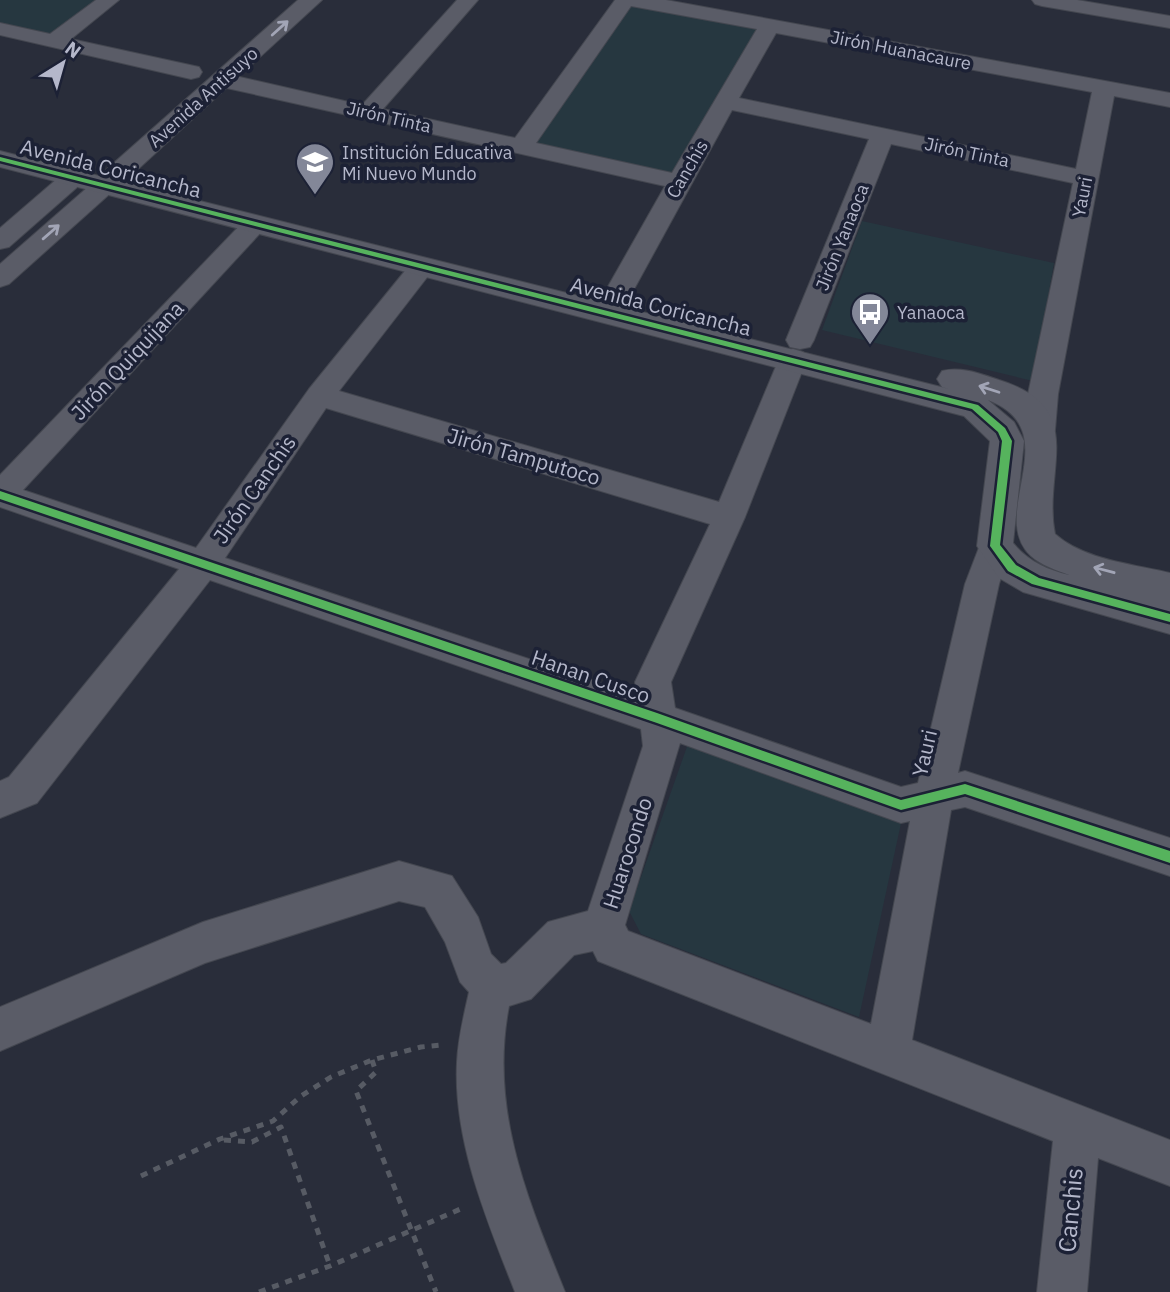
<svg xmlns="http://www.w3.org/2000/svg" width="1170" height="1292" font-family="'IBM Plex Sans',sans-serif">
  <style>
    .green { fill: #263740 }
    .lines { fill: none; stroke-linecap: round; stroke-linejoin: round }
    .minor-casing { stroke: #444750; stroke-width: 2 }
    .tertiary-casing { stroke: #444750; stroke-width: 2 }
    .path { stroke: #575b64; stroke-width: 5; stroke-dasharray: 7 7; stroke-linecap: butt }
    .minor { fill: #5a5c67; fill-rule: evenodd }
    .tertiary { fill: #5a5c67; fill-rule: evenodd }
    .cycleway-casing { stroke: #1c2135; stroke-width: 5 }
    .cycleway { fill: #56b35d; fill-rule: evenodd }
    .oneway { stroke: #a2a5b6 }
    .labels { text-anchor: middle; dominant-baseline: central; stroke-width: 7; stroke-linejoin: round; paint-order: stroke }
    .far-street-label { font-size: 18px; fill: #b4b7ca; stroke: #1c2135 }
    .far-poi-label { font-size: 18px; fill: #b4b7ca; stroke: #1c2135; text-anchor: start }
    .street-label { font-size: 21px; fill: #b4b7ca; stroke: #1c2135 }
    .near-street-label { font-size: 24px; fill: #b4b7ca; stroke: #1c2135 }
  </style>
  <rect width="100%" height="100%" fill="#292d3a"/>
  <!-- green -->
  <path class="green" d="M 0,0 L 102,0 L 54,36 L 0,25 Z
    M 628,2 L 763,27 L 675,177 L 528,145 Z
    M 862,221 L 1054,263 L 1033,381 L 822,330 Z
    M 689,741 L 903,814 L 859,1017 L 641,934 L 629,911 Z"/>
  <g class="lines">
    <defs>
      <path id="minor" d="M 96,0 L 119,0 L 71,39 L 199,67 L 202,72 L 199,77 L 191,79 L 0,35 L 0,23 L 50,34 Z
        M 457,0 L 478,0 L 383,109 L 515,138 L 615,0 L 666,0 L 1170,93 L 1170,107 L 1114,96 L 1058,394 L 1055,430 L 1051,438 L 1040,441 L 1029,438 L 1025,430 L 1028,394 L 1073,183 L 891,144 L 814,340 L 810,347 L 800,349 L 790,347 L 786,340 L 869,139 L 732,110 L 621,313 L 617,319 L 607,322 L 597,319 L 593,313 L 665,186 L 222,87 L 214,85 L 211,80 L 214,75 L 222,73 L 362,105 ZM 631,6 L 757,29 L 672,173 L 536,143 ZM 776,33 L 1092,92 L 1076,169 L 739,98 Z
        M 1032,0 L 1077,0 L 1170,16 L 1170,28 L 1042,6 L 1035,4 Z
        M 74,170 L 83,172 L 86,177 L 83,182 L 9,247 L 0,249 L 0,228 L 65,172 Z
        M 105,178 L 114,180 L 117,185 L 114,190 L 9,284 L 0,287 L 0,264 L 96,180 Z
        M 255,216 L 264,219 L 268,224 L 264,229 L 23,490 L 196,548 L 309,389 L 413,261 L 422,259 L 431,261 L 435,267 L 339,391 L 719,502 L 779,359 L 783,352 L 793,349 L 803,352 L 807,359 L 745,517 L 671,682 L 675,708 L 901,787 L 918,783 L 965,584 L 983,537 L 995,533 L 1007,537 L 1011,546 L 999,584 L 958,773 L 965,771 L 1170,838 L 1170,876 L 965,807 L 951,810 L 912,1040 L 1170,1140 L 1170,1186 L 1098,1158 L 1087,1292 L 1037,1292 L 1053,1141 L 613,967 L 598,961 L 593,951 L 574,955 L 531,999 L 509,1006 C 489,1109 527,1198 565,1292 L 515,1292 C 487,1220 453,1141 457,1062 C 458,1038 464,1015 469,992 L 460,982 L 445,942 L 425,907 L 399,901 L 205,963 L 0,1051 L 0,1007 L 203,922 L 399,861 L 452,876 L 478,917 L 491,954 L 501,964 L 506,963 L 548,922 L 588,911 L 643,746 L 641,729 L 210,580 L 37,803 L 0,818 L 0,781 L 9,777 L 179,569 L 0,507 L 0,475 L 246,219 ZM 326,408 L 710,524 L 635,682 L 637,695 L 225,558 ZM 680,743 L 901,823 L 910,821 L 871,1024 L 628,931 L 625,925 Z"/>
      <path id="tertiary" d="M 298,0 L 322,0 L 124,182 L 949,389 L 942,387 L 937,379 L 942,371 C 961,366 981,374 999,380 C 1090,408 1042,470 1055,534 C 1084,560 1133,564 1170,573 L 1170,634 L 1023,592 L 999,578 L 977,546 L 990,441 L 964,416 L 0,167 L 0,151 L 99,176 ZM 988,400 C 1069,431 986,514 1031,556 C 1041,565 1056,570 1069,575 C 1046,569 1029,562 1013,543 L 1024,441 L 1014,422 Z"/>
    </defs>
    <!-- minor casing -->
    <use href="#minor" class="minor-casing"/>
    <!-- tertiary casing -->
    <use href="#tertiary" class="tertiary-casing"/>
    <!-- path -->
    <path class="path" d="M 372,1060 L 376,1072 L 356,1091 L 436,1292
      M 224,1140 L 252,1142 L 281,1127 L 330,1266
      M 141,1176 L 220,1139 L 273,1121 L 301,1096 L 331,1077 L 372,1060 L 421,1047 L 441,1045
      M 259,1292 L 330,1266 L 465,1207"/>
    <!-- minor -->
    <use href="#minor" class="minor"/>
    <!-- tertiary -->
    <use href="#tertiary" class="tertiary"/>
    <defs>
      <path id="cycleway" d="M 0,157 L 978,405 L 1005,428 L 1012,441 L 1000,545 L 1016,565 L 1039,578 L 1170,614 L 1170,622 L 1032,584 L 1008,571 L 990,546 L 1002,441 L 998,432 L 972,409 L 0,161 Z
        M 0,491 L 657,713 L 901,800 L 965,784 L 1170,851 L 1170,863 L 965,794 L 901,810 L 657,723 L 0,499 Z"/>
    </defs>
    <!-- cycleway casing -->
    <use href="#cycleway" class="cycleway-casing"/>
    <!-- cycleway -->
    <use href="#cycleway" class="cycleway"/>
  </g>
  <!-- one-way arrows -->
  <defs><path id="oneway-shaft" d="M-6 0H5M1.5-3L5.5 0L1.5 3" fill="none" stroke-width="1.6" stroke-linecap="round" stroke-linejoin="round" transform="scale(1.75)"/></defs>
  <g class="oneway">
    <use href="#oneway-shaft" transform="translate(280 28) rotate(-42)"/>
    <use href="#oneway-shaft" transform="translate(51 232) rotate(-41)"/>
    <use href="#oneway-shaft" transform="translate(989 389) rotate(-162)"/>
    <use href="#oneway-shaft" transform="translate(1104 570) rotate(-165)"/>
  </g>
  <!-- icons -->
  <defs>
    <symbol id="school-pin" viewBox="-11 -11 22 30"><path d="M0 17L-7.5 6A9.5 9.5 0 1 1 7.5 6Z" fill="#838798" stroke="#1c2135"/><path d="M0-5L7-2L0 1L-7-2ZM-4 1L0 2.5L4 1V4Q0 6-4 4Z" fill="#fff"/></symbol>
    <symbol id="bus-pin" viewBox="-11 -11 22 30"><path d="M0 17L-7.5 6A9.5 9.5 0 1 1 7.5 6Z" fill="#838798" stroke="#1c2135"/><path d="M-5-6H5V4H4V6H2V4H-2V6H-4V4H-5ZM-3.5-4V0h7V-4ZM-3.5 1.2v1.5H-2V1.2ZM2 1.2v1.5H3.5V1.2Z" fill="#fff"/></symbol>
  </defs>
  <g fill-rule="evenodd">
    <use href="#school-pin" x="293" y="140" width="44" height="60"/>
    <use href="#bus-pin" x="848" y="290" width="44" height="60"/>
  </g>
  <g class="labels">
    <!-- far-street labels -->
    <g class="far-street-label">
      <text transform="translate(901 50) rotate(11)">Jirón Huanacaure</text>
      <text transform="translate(203 97) rotate(-42)">Avenida Antisuyo</text>
      <text transform="translate(389 117) rotate(13)">Jirón Tinta</text>
      <text transform="translate(967 152) rotate(12)">Jirón Tinta</text>
      <text transform="translate(687 169) rotate(-60)">Canchis</text>
      <text transform="translate(1082 197) rotate(-79)">Yauri</text>
      <text transform="translate(842 237) rotate(-68)">Jirón Yanaoca</text>
    </g>
    <!-- far-poi labels -->
    <g class="far-poi-label">
      <text x="342" y="152">Institución Educativa<tspan x="342" dy="21">Mi Nuevo Mundo</tspan></text>
      <text x="897" y="312">Yanaoca</text>
    </g>
    <!-- street labels -->
    <g class="street-label">
      <text transform="translate(111 168) rotate(14)">Avenida Coricancha</text>
      <text transform="translate(661 306) rotate(14)">Avenida Coricancha</text>
      <text transform="translate(127 360) rotate(-47)">Jirón Quiquijana</text>
      <text transform="translate(524 456) rotate(16)">Jirón Tamputoco</text>
      <text transform="translate(254 489) rotate(-55)">Jirón Canchis</text>
      <text transform="translate(591 676) rotate(19)">Hanan Cusco</text>
      <text transform="translate(924 753) rotate(-77)">Yauri</text>
      <text transform="translate(627 853) rotate(-72)">Huarocondo</text>
    </g>
    <!-- near-street labels -->
    <g class="near-street-label">
      <text transform="translate(1070 1210) rotate(-85)">Canchis</text>
    </g>
  </g>
  <!-- north arrow -->
  <g transform="translate(63 63) rotate(37)" stroke="#1c2135" stroke-width="5" paint-order="stroke">
  <path d="M0-5L12 26L0 18L-12 26Z" fill="#b4b7ca"/>
  <text y="-10" font-size="19" font-weight="bold" text-anchor="middle" fill="#b4b7ca">N</text>
  </g>
</svg>
